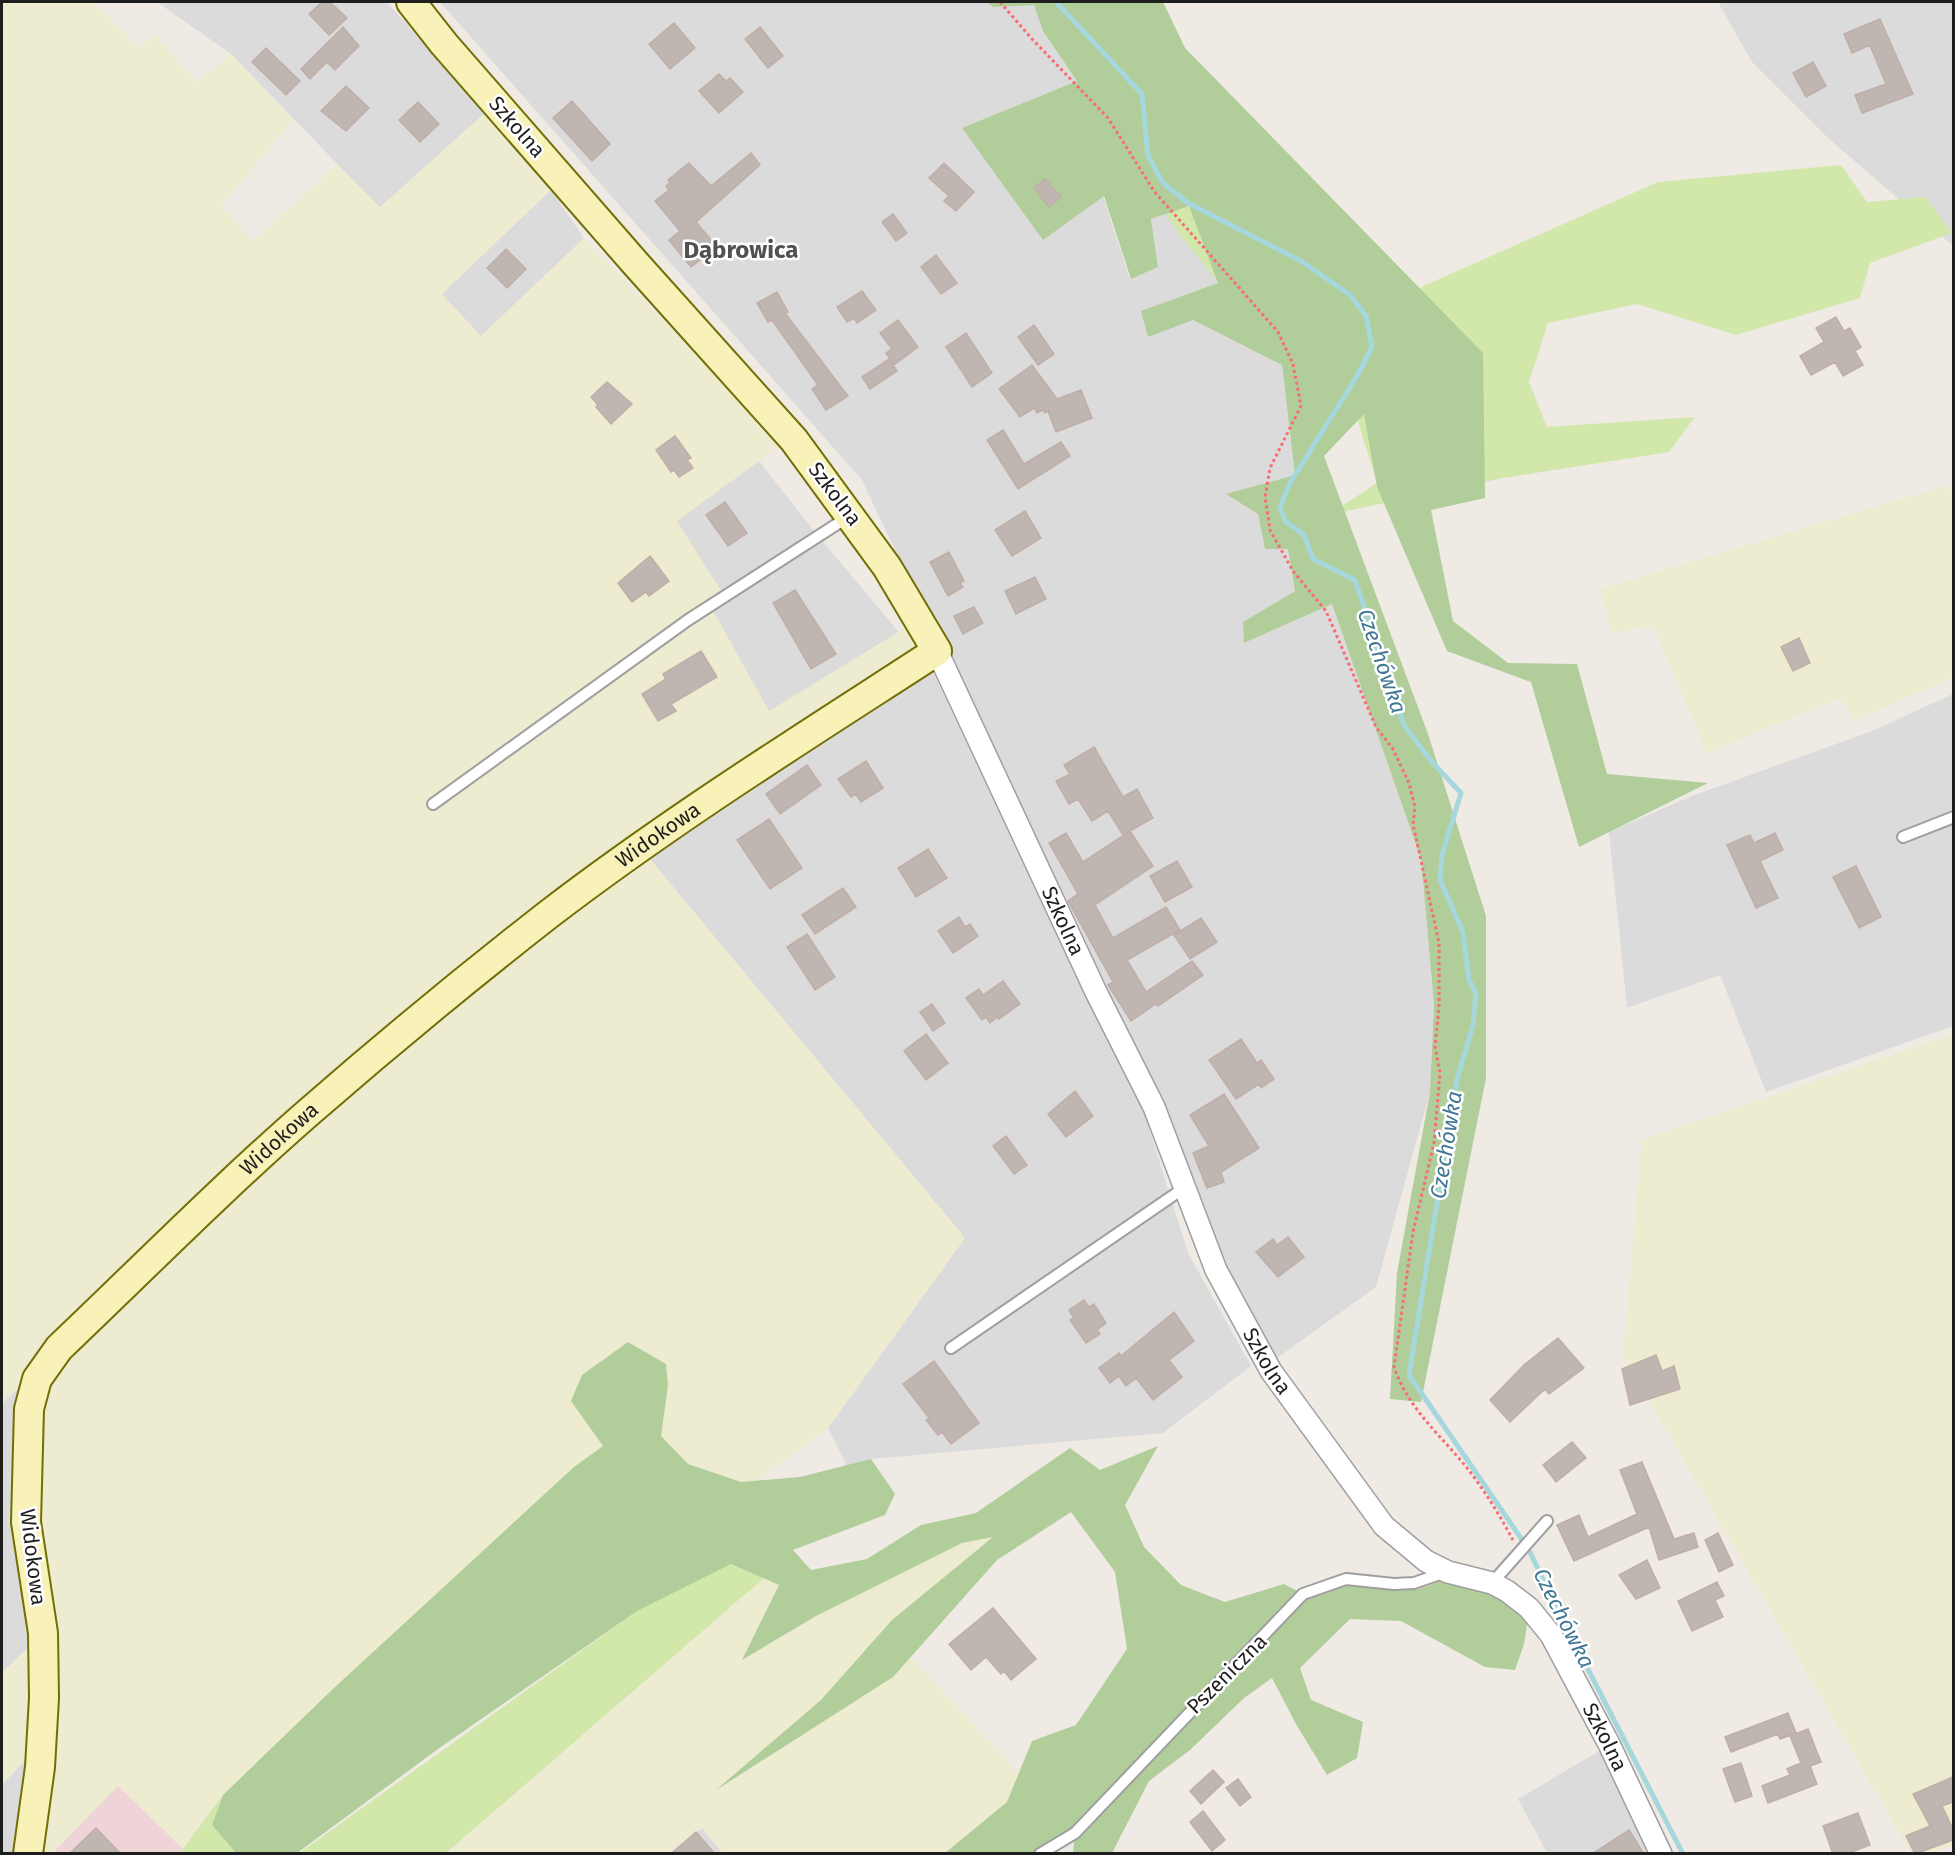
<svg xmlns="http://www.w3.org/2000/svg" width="1955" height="1855" font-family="'Fira Sans',sans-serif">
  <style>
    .residential { fill: #dcdbdb }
    .commercial { fill: #efd4d7 }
    .farmland { fill: #edebd0 }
    .grass { fill: #d2e8ab }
    .forest { fill: #b0cd9a }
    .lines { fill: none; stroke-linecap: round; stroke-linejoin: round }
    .stream { stroke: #a5d7dc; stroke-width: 5 }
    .building { fill: #bfb5b1; stroke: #c0aea7; stroke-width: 1.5 }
    .lane-casing { stroke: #9f9f9f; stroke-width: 14 }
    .street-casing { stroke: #9f9f9f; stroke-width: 24 }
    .secondary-casing { stroke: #736f07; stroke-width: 32 }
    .path { stroke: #f76d73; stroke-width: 3; stroke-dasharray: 3 3; stroke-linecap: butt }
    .lane { stroke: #fff; stroke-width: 10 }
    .street { stroke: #fff; stroke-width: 21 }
    .secondary { stroke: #f8f2b9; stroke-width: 28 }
    .labels { text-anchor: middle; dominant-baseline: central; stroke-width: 5; stroke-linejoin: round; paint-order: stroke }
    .street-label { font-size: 21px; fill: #1e1e1e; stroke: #fff }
    .water-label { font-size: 22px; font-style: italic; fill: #437895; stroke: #fff }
    .quarter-label { font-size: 24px; font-weight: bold; fill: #515151; stroke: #fff }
  </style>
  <rect width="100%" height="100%" fill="#efeae4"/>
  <!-- residential -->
  <path class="residential" d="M 157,2 L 387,2 L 551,190 L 584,238 L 814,531 L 934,674 L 1072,968 L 1143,1109 L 1188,1253 L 1251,1366 L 1163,1433 L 871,1459 L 850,1472 L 828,1428 L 965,1238 L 645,853 L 379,207 L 231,54 Z
    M 440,2 L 986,2 L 994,7 L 1034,4 L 1043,31 L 1077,81 L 962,128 L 1043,239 L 1103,196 L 1130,279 L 1158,267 L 1151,219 L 1189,206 L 1218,283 L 1142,311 L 1148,337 L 1193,320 L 1282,365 L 1295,475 L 1227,494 L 1258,514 L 1265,549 L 1288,548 L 1295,591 L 1243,622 L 1244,643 L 1332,604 L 1421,859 L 1434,1004 L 1430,1092 L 1376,1287 L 1277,1358 L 1265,1341 L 1212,1239 L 1099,983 L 862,480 Z
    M 1718,2 L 1953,2 L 1953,246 L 1828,138 L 1752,62 Z
    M 1953,694 L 1953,1026 L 1766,1092 L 1720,975 L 1627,1008 L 1609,832 L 1692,796 L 1872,731 Z
    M 23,1384 L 12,1451 L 36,1640 L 2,1673 L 2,1403 Z
    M 1601,1750 L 1651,1853 L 1547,1853 L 1518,1799 Z
    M 32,1753 L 20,1853 L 2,1854 L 2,1784 Z
    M 702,1828 L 723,1853 L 667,1854 Z"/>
  <!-- commercial -->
  <path class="commercial" d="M 118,1785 L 183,1849 L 179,1854 L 52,1854 Z"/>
  <!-- farmland -->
  <path class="farmland" d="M 2,2 L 92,2 L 139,47 L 155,35 L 197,83 L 231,54 L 293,120 L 221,206 L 253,241 L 337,165 L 380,207 L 487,111 L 551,190 L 442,294 L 481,336 L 584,238 L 783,444 L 677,521 L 721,591 L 707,600 L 769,711 L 910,625 L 922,652 L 632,841 L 2,1403 Z
    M 1948,485 L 1953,501 L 1953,677 L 1854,721 L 1840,698 L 1707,753 L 1653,625 L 1612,633 L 1600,589 Z
    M 645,853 L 965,1238 L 828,1428 L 756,1481 L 741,1482 L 688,1464 L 661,1436 L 603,1446 L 574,1467 L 223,1795 L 183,1849 L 118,1786 L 52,1853 L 36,1854 L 42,1574 L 33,1455 L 39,1390 L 97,1324 L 464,991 Z
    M 1953,1034 L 1953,1845 L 1931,1853 L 1911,1853 L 1623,1355 L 1642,1140 Z
    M 994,1536 L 892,1620 L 821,1700 L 721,1787 L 893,1677 L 911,1657 L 1019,1773 L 1007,1802 L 945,1853 L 723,1853 L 702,1828 L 667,1853 L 446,1854 L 764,1578 L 779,1584 L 743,1659 L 822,1613 L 962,1543 Z
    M 43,1633 L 32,1753 L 2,1785 L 2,1673 Z"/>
  <!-- grass -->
  <path class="grass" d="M 1075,2 L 1163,2 L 1185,48 L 1419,288 L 1658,182 L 1841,165 L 1867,202 L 1925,197 L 1952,233 L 1870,263 L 1860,298 L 1736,335 L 1637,304 L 1548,323 L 1529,382 L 1547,427 L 1695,417 L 1669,452 L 1503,478 L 1328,515 L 1377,483 L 1328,326 L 1282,359 L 1182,238 L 1043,31 Z
    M 731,1564 L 764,1578 L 446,1853 L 298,1854 L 637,1611 Z
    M 223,1795 L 212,1825 L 236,1853 L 179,1854 Z"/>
  <!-- forest -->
  <path class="forest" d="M 986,2 L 1163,2 L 1185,48 L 1483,353 L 1485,498 L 1431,510 L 1453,621 L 1508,663 L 1577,664 L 1607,774 L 1708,783 L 1579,847 L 1531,682 L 1447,651 L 1377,487 L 1364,414 L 1324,456 L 1428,734 L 1486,916 L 1486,1078 L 1421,1402 L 1390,1399 L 1397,1273 L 1430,1092 L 1434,1004 L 1421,859 L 1332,604 L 1244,643 L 1243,622 L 1295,591 L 1288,549 L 1265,549 L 1258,514 L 1226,494 L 1295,475 L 1282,365 L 1193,320 L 1148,337 L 1141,311 L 1218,283 L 1189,206 L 1151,219 L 1158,267 L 1131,279 L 1104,196 L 1043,240 L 962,128 L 1077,81 L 1043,31 L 1034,5 L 993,7 Z
    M 628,1342 L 666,1364 L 668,1385 L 661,1436 L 688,1464 L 741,1482 L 800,1477 L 871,1459 L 895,1494 L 885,1515 L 793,1550 L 811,1570 L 867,1559 L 921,1525 L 976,1513 L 1070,1448 L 1100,1470 L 1158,1446 L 1125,1505 L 1144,1547 L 1181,1585 L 1225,1602 L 1284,1584 L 1303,1594 L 1350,1585 L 1419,1589 L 1441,1581 L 1467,1582 L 1501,1596 L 1528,1618 L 1524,1644 L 1515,1670 L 1485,1667 L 1401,1621 L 1350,1619 L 1300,1668 L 1311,1700 L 1363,1722 L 1357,1758 L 1327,1775 L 1296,1724 L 1272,1678 L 1244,1698 L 1190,1750 L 1149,1781 L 1112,1853 L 1073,1853 L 1075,1834 L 1040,1853 L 945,1853 L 1007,1802 L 1032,1741 L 1076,1725 L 1127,1649 L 1115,1572 L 1071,1512 L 997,1560 L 893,1677 L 716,1790 L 821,1700 L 892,1620 L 993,1537 L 962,1543 L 816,1616 L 742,1660 L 779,1585 L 731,1564 L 637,1611 L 438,1749 L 297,1853 L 236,1853 L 212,1825 L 223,1795 L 334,1688 L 574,1467 L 603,1446 L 571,1401 L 582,1375 Z"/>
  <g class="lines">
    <!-- stream -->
    <path class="stream" d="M 1056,2 L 1142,94 L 1148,156 L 1163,183 L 1188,203 L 1301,261 L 1350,295 L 1366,316 L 1372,347 L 1357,376 L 1290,483 L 1280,507 L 1285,521 L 1304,535 L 1313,559 L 1355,580 L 1404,725 L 1431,761 L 1461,793 L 1442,855 L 1440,880 L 1463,932 L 1469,980 L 1476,993 L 1473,1025 L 1457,1080 L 1409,1375 L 1529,1550 L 1559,1613 L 1683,1854"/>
  </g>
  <!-- building -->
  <path class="building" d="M 322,2 L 330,2 L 347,18 L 329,35 L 309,14 Z
    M 1880,19 L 1913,94 L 1862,113 L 1855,95 L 1886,84 L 1870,45 L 1852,53 L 1844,34 Z
    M 674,23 L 695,48 L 670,69 L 649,44 Z
    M 343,27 L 359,46 L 335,70 L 327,62 L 310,79 L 301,69 Z
    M 760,27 L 783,56 L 768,68 L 745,39 Z
    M 266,48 L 300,81 L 286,95 L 252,62 Z
    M 1813,62 L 1826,86 L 1806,97 L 1793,73 Z
    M 719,74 L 726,81 L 730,78 L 743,92 L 719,113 L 699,91 Z
    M 346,86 L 369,108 L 346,131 L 321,111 Z
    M 572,101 L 610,144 L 592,161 L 553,118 Z
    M 418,102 L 439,124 L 420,142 L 399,120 Z
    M 751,153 L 760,165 L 696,222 L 717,247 L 691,267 L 669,240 L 680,231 L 655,201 L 669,190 L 666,186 L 670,182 L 668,180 L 689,163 L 711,186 Z
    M 944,163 L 974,192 L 956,211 L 944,201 L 949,196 L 929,178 Z
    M 1045,179 L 1061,197 L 1049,207 L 1034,188 Z
    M 893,214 L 907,233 L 896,241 L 882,222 Z
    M 506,249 L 526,269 L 507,288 L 487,268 Z
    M 936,255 L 957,283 L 941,294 L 921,267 Z
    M 862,291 L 876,310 L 857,323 L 854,318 L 847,322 L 837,307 Z
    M 777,292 L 788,312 L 785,313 L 848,396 L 826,410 L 812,389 L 818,385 L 772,320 L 768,322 L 757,303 Z
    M 1836,317 L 1844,331 L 1850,328 L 1861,347 L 1855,351 L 1863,365 L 1843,376 L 1835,362 L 1811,375 L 1800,356 L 1824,342 L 1816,328 Z
    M 898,320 L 918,347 L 894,365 L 886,353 L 892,349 L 880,333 Z
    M 1034,325 L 1054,354 L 1038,365 L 1018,337 Z
    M 966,333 L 992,373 L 972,387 L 946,347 Z
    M 889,359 L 897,371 L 870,389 L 862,377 Z
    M 1032,365 L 1057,399 L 1081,390 L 1092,418 L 1056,432 L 1048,411 L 1045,413 L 1043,410 L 1037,413 L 1034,408 L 1020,417 L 999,389 Z
    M 607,382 L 632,404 L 611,424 L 596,407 L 598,405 L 591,397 Z
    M 1003,430 L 1024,464 L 1061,442 L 1070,456 L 1018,489 L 987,440 Z
    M 675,436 L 691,458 L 687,460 L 693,468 L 679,477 L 674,470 L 671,472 L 656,450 Z
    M 725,502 L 747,533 L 728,546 L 706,515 Z
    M 1025,511 L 1041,538 L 1012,556 L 995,530 Z
    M 949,552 L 964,581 L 960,583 L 963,587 L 948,596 L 930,562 Z
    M 650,556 L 669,581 L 649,596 L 646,592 L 632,602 L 618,583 Z
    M 1035,577 L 1046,599 L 1016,614 L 1005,591 Z
    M 795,590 L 836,654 L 811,669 L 773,603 Z
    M 974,607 L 983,623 L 963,634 L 954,616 Z
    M 1799,638 L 1810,663 L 1793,671 L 1781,647 Z
    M 701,651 L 717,677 L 671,704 L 676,711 L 658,721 L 642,694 L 666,679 L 663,674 Z
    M 1094,747 L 1123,797 L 1137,789 L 1153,818 L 1123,835 L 1108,811 L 1092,821 L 1078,799 L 1069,804 L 1056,781 L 1070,774 L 1064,765 Z
    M 866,761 L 883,788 L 861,802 L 856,794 L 851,797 L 838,779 Z
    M 807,765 L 821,785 L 780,814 L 766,794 Z
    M 769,819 L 802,868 L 770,889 L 737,840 Z
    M 1130,831 L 1153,866 L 1095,905 L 1113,938 L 1166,907 L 1180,930 L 1127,960 L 1146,992 L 1192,961 L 1203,975 L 1158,1006 L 1156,1004 L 1131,1021 L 1108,985 L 1113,982 L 1068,901 L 1078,894 L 1049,843 L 1066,833 L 1083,862 Z
    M 1775,833 L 1783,850 L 1760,861 L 1778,898 L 1756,908 L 1727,845 L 1750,835 L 1754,843 Z
    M 928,849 L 947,878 L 916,897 L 898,868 Z
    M 1177,861 L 1192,887 L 1165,902 L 1150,876 Z
    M 1856,866 L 1881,917 L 1859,928 L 1833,877 Z
    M 843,888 L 856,907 L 815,934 L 802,915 Z
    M 959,917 L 965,927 L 970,924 L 978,936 L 953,953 L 938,931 Z
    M 1201,918 L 1217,942 L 1190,959 L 1174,935 Z
    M 807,934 L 835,977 L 815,990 L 787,947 Z
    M 1003,981 L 1020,1004 L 999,1019 L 997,1017 L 990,1023 L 986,1017 L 982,1020 L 966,998 L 979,989 L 983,995 Z
    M 932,1004 L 945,1023 L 933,1031 L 920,1012 Z
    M 926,1034 L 948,1063 L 926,1080 L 904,1051 Z
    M 1241,1039 L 1257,1063 L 1261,1060 L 1274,1079 L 1261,1088 L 1259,1084 L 1236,1099 L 1209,1060 Z
    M 1075,1091 L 1093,1116 L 1066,1137 L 1048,1114 Z
    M 1224,1094 L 1259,1148 L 1221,1172 L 1224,1182 L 1207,1188 L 1193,1153 L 1209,1146 L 1190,1115 Z
    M 1006,1136 L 1027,1165 L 1014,1174 L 993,1146 Z
    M 1288,1237 L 1304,1257 L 1278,1277 L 1256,1252 L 1273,1239 L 1277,1245 Z
    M 1084,1300 L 1089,1307 L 1094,1304 L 1106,1323 L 1097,1330 L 1100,1334 L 1086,1343 L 1070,1320 L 1074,1318 L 1069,1310 Z
    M 1174,1312 L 1194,1341 L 1169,1360 L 1182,1377 L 1153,1400 L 1136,1378 L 1126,1386 L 1119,1376 L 1110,1383 L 1099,1368 L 1119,1353 L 1121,1356 Z
    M 1558,1338 L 1584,1368 L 1549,1394 L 1545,1389 L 1510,1422 L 1490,1400 L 1525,1364 Z
    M 1656,1355 L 1662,1371 L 1674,1366 L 1680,1389 L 1630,1405 L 1622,1369 Z
    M 934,1361 L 979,1423 L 951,1444 L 942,1432 L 938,1435 L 926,1420 L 929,1418 L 903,1384 Z
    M 1572,1442 L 1586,1458 L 1556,1482 L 1543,1465 Z
    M 1642,1462 L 1674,1539 L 1694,1533 L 1698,1547 L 1659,1560 L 1649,1527 L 1574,1561 L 1557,1525 L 1579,1515 L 1588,1537 L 1637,1514 L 1620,1470 Z
    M 1718,1533 L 1733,1565 L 1719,1572 L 1705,1540 Z
    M 1647,1560 L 1660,1588 L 1636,1599 L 1619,1575 Z
    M 1717,1582 L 1724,1596 L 1715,1600 L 1723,1617 L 1692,1631 L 1678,1601 Z
    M 993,1608 L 1036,1659 L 1011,1680 L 1004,1671 L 1001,1674 L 986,1657 L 971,1670 L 949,1644 Z
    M 1788,1713 L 1796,1733 L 1780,1739 L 1778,1734 L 1731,1752 L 1725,1737 Z
    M 1808,1729 L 1821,1762 L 1810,1766 L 1817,1784 L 1768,1803 L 1762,1786 L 1790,1775 L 1787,1769 L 1801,1763 L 1790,1736 Z
    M 1741,1763 L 1752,1796 L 1735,1802 L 1723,1769 Z
    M 1213,1770 L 1224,1782 L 1201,1804 L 1190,1791 Z
    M 1953,1777 L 1953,1802 L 1942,1806 L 1953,1829 L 1953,1840 L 1915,1854 L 1906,1836 L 1930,1826 L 1913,1794 Z
    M 1238,1779 L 1251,1797 L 1240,1806 L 1226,1788 Z
    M 1203,1811 L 1225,1840 L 1212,1851 L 1190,1822 Z
    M 1858,1813 L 1870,1845 L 1846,1854 L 1833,1854 L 1823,1826 Z
    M 96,1828 L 121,1854 L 69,1854 Z
    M 1629,1830 L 1644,1854 L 1592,1854 Z
    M 696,1832 L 715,1854 L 671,1854 Z"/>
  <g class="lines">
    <defs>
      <path id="lane" d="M 433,804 L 688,620 L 848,517
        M 1903,837 L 1954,817
        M 951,1348 L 1184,1188
        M 1492,1583 L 1547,1521
        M 1040,1854 L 1075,1833 L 1303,1594 L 1346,1579 L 1394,1584 L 1414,1583 L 1443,1573"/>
      <g id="street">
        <path id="s1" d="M 937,651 L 1096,992 L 1154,1107 L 1216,1270 L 1271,1371 L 1384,1526 L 1426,1561 L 1448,1572 L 1492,1583 L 1507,1591 L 1529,1608 L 1551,1635 L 1609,1744 L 1661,1854"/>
      </g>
      <g id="secondary">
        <path id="s2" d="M 28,1854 L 40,1767 L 44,1698 L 43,1633 L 26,1522 L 29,1409 L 37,1379 L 59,1348 C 142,1269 223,1187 309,1112 C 387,1044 467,978 549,914 C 673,819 806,736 937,651 L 887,567 L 794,440 L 636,264 L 444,44 L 411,2"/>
      </g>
    </defs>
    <!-- lane casing -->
    <use href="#lane" class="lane-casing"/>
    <!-- street casing -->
    <use href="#street" class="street-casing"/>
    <!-- secondary casing -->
    <use href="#secondary" class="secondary-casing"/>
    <!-- path -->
    <path class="path" d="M 1000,2 L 1032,39 L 1108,118 L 1154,191 L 1278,332 L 1293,364 L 1301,406 L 1270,468 L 1265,497 L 1270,530 L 1293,571 L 1326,611 L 1376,727 L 1393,749 L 1409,783 L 1415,807 L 1413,824 L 1439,943 L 1439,1008 L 1435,1047 L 1440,1073 L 1434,1143 L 1413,1232 L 1394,1367 C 1407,1406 1437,1432 1463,1463 C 1482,1486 1499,1514 1513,1540"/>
    <!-- lane -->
    <use href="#lane" class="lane"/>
    <!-- street -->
    <use href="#street" class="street"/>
    <!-- secondary -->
    <use href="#secondary" class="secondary"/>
  </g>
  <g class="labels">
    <!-- street labels -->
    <g class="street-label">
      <text transform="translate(517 127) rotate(49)">Szkolna</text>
      <text transform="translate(835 494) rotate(53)">Szkolna</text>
      <text stroke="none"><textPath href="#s2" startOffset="1306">Widokowa</textPath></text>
      <text stroke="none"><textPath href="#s1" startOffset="298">Szkolna</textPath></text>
      <text stroke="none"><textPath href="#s2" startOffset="820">Widokowa</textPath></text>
      <text stroke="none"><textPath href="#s1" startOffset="784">Szkolna</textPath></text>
      <text transform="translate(33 1557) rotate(83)">Widokowa</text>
      <text transform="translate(1227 1674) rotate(-45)">Pszeniczna</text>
      <text stroke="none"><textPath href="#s1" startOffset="1306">Szkolna</textPath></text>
    </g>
    <!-- water labels -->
    <g class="water-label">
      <text transform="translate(1382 661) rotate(71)">Czechówka</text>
      <text transform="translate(1446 1145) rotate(-81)">Czechówka</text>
      <text transform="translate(1564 1618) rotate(63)">Czechówka</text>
    </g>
    <!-- quarter labels -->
    <g class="quarter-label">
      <text x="741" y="250">Dąbrowica</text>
    </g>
  </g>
  <!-- border -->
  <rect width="1955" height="1855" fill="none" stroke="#1e1e1e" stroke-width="6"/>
</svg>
